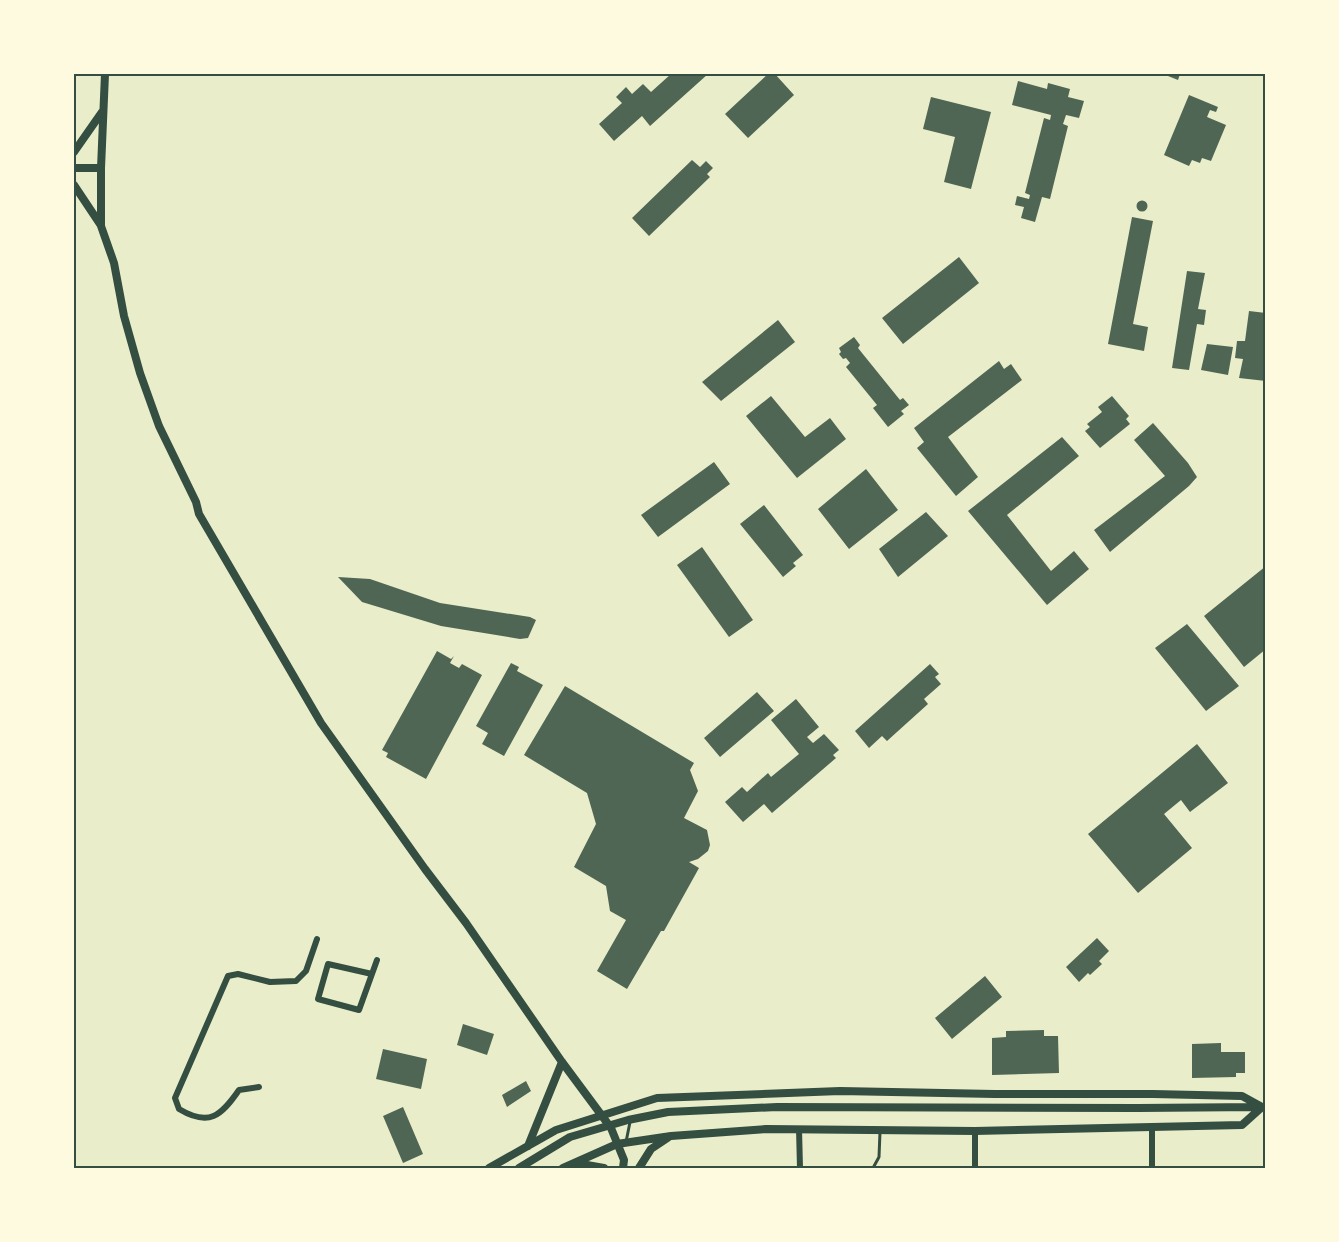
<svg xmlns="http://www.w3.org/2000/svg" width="1339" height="1242" font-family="Overpass,sans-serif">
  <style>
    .building { fill: #4f6655 }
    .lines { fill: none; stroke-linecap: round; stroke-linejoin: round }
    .service { stroke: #344e41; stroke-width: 3 }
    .minor { stroke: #344e41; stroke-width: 6 }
    .tertiary { stroke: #344e41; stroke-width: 8 }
    .secondary { stroke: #344e41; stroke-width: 8 }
    .neatline { fill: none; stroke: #344e41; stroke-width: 2 }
  </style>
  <rect width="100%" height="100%" fill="#e9edc9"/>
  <!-- building -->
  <path class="building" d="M 671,74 L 708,74 L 650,126 L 642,116 L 614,141 L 599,124 L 622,103 L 616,97 L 626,87 L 632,94 L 643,84 L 651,92 Z
    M 768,74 L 775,74 L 794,95 L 748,138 L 725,114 Z
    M 1163,74 L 1180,74 L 1178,80 Z
    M 1018,81 L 1047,89 L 1048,83 L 1070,89 L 1068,97 L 1084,101 L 1079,118 L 1066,115 L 1063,124 L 1068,126 L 1050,199 L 1042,197 L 1035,222 L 1021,218 L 1024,207 L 1015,205 L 1017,196 L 1029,199 L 1030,195 L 1025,193 L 1044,118 L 1050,120 L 1051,115 L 1012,105 Z
    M 1189,95 L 1218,107 L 1216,112 L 1210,110 L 1207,117 L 1226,125 L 1211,161 L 1202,158 L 1200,163 L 1192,160 L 1189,166 L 1164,155 Z
    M 931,97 L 991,112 L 971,189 L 944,182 L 955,137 L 923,129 Z
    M 692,160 L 700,167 L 706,161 L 713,168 L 707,174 L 710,177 L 649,236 L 632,218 Z
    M1136.5 206a5.5 5.5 0 1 1 11 0a5.5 5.5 0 1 1-11 0Z
    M 1132,217 L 1153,221 L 1133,324 L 1148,327 L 1144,351 L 1108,344 Z
    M 959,257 L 979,283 L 903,344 L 882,318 Z
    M 1187,271 L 1205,273 L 1198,309 L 1206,310 L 1204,325 L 1197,324 L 1189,370 L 1172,368 Z
    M 1249,311 L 1266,313 L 1266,381 L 1239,378 L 1243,359 L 1235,358 L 1237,341 L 1245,341 Z
    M 778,320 L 795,342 L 721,401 L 702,382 Z
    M 854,337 L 860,345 L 858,348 L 900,400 L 903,398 L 909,405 L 901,411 L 904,414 L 888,427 L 873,408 L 877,405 L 846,367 L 850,363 L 846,358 L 843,359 L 839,354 L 841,352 L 839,348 Z
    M 1207,344 L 1233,347 L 1228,375 L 1201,370 Z
    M 999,361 L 1004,369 L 1011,364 L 1022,380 L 948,437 L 978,477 L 956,496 L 917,448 L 924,442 L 914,428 Z
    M 771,396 L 805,437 L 830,418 L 846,439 L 797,478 L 746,416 Z
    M 1112,396 L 1129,416 L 1126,419 L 1130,424 L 1100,448 L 1085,431 L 1090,427 L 1087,424 L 1102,412 L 1098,407 Z
    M 1153,423 L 1188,463 L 1197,477 L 1189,486 L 1110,552 L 1094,530 L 1165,476 L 1134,440 Z
    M 1062,437 L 1079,456 L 1007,515 L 1051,571 L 1074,551 L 1089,569 L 1047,605 L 968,511 Z
    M 714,462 L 730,484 L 658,537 L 641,515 Z
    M 866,469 L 898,510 L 849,549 L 818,509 Z
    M 764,505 L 803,555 L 793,563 L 796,566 L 783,577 L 740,524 Z
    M 926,512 L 948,536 L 898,577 L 879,549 Z
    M 702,547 L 753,620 L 729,637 L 677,565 Z
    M 1266,566 L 1266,649 L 1244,667 L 1204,616 Z
    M 338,577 L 370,579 L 440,603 L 530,617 L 536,620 L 528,638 L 520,639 L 441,626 L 362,602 Z
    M 1187,624 L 1239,686 L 1206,711 L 1155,648 Z
    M 437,651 L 451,659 L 454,656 L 450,663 L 459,668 L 462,664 L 482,675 L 426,779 L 386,757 L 388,753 L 382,750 Z
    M 511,663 L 519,667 L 517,671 L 543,685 L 504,756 L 482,744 L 488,733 L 476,726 Z
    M 930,664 L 939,674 L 935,677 L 941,684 L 924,699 L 928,704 L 887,741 L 882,736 L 869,748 L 855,731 Z
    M 565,686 L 694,763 L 690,770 L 698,791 L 684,818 L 707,830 L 710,845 L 708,851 L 698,859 L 689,862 L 699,868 L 664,931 L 661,931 L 627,989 L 597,971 L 626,920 L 610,911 L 606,886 L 574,867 L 596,824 L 587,793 L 524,755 Z
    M 757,692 L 774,711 L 720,757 L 704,738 Z
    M 796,699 L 819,727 L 807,737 L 813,743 L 824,734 L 839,750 L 833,755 L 836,758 L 772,813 L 764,804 L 743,822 L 725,802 L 742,787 L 747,792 L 768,773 L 771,777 L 799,754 L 771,720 Z
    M 1197,744 L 1228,783 L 1190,812 L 1181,800 L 1164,814 L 1192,848 L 1138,893 L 1088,834 Z
    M 1097,938 L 1109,951 L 1099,961 L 1102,964 L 1090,975 L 1088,973 L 1079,982 L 1066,967 Z
    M 985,976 L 1002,997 L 952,1039 L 935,1018 Z
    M 463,1024 L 494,1034 L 487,1055 L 457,1045 Z
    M 1044,1030 L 1044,1036 L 1058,1036 L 1059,1073 L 992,1075 L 992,1038 L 1006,1037 L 1006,1031 Z
    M 1221,1043 L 1221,1052 L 1245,1052 L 1245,1073 L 1236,1073 L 1236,1077 L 1192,1078 L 1192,1044 Z
    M 383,1049 L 427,1059 L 421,1089 L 376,1079 Z
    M 526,1081 L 531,1091 L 507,1107 L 502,1095 Z
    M 403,1107 L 423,1154 L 403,1163 L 383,1116 Z"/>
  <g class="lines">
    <!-- service -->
    <path class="service" d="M 626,1142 L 630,1122
      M 873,1168 L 879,1157 L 880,1132"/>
    <!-- minor -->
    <path class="minor" d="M 372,974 L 328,964 L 318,999 L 359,1010 L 377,960
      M 259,1087 L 239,1090 C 221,1116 209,1127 179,1109 L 175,1098 L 228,976 L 238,974 L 270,982 L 296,981 L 306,971 L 317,939
      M 799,1129 L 800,1168
      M 975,1168 L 975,1131
      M 1152,1168 L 1152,1128"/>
    <!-- tertiary -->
    <path class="tertiary" d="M 74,168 L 101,168"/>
    <!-- secondary -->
    <path class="secondary" d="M 105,74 L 101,168 L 101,226 L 114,263 L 124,316 L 140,373 L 159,426 L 196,502 L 199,514 L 321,723 L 425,869 L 466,923 L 562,1062 L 611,1128 L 624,1160 L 623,1168
      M 74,152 L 102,112
      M 74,185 L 100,224
      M 528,1146 L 562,1062
      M 572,1167 L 587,1165 L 604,1168
      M 489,1168 L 556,1130 L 657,1098 L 840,1091 L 995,1094 L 1153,1094 L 1242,1096 L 1262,1107
      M 519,1168 L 570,1137 L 628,1120 L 668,1112 L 777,1107 L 1138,1108 L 1259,1107
      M 563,1168 L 617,1144 L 671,1136 L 766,1129 L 975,1131 L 1242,1125 L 1262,1107
      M 639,1168 L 651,1149 L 669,1137"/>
  </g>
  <!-- border -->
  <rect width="1339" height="1242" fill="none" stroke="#fefae0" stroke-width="150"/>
  <rect x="75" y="75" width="1189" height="1092" class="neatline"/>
</svg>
